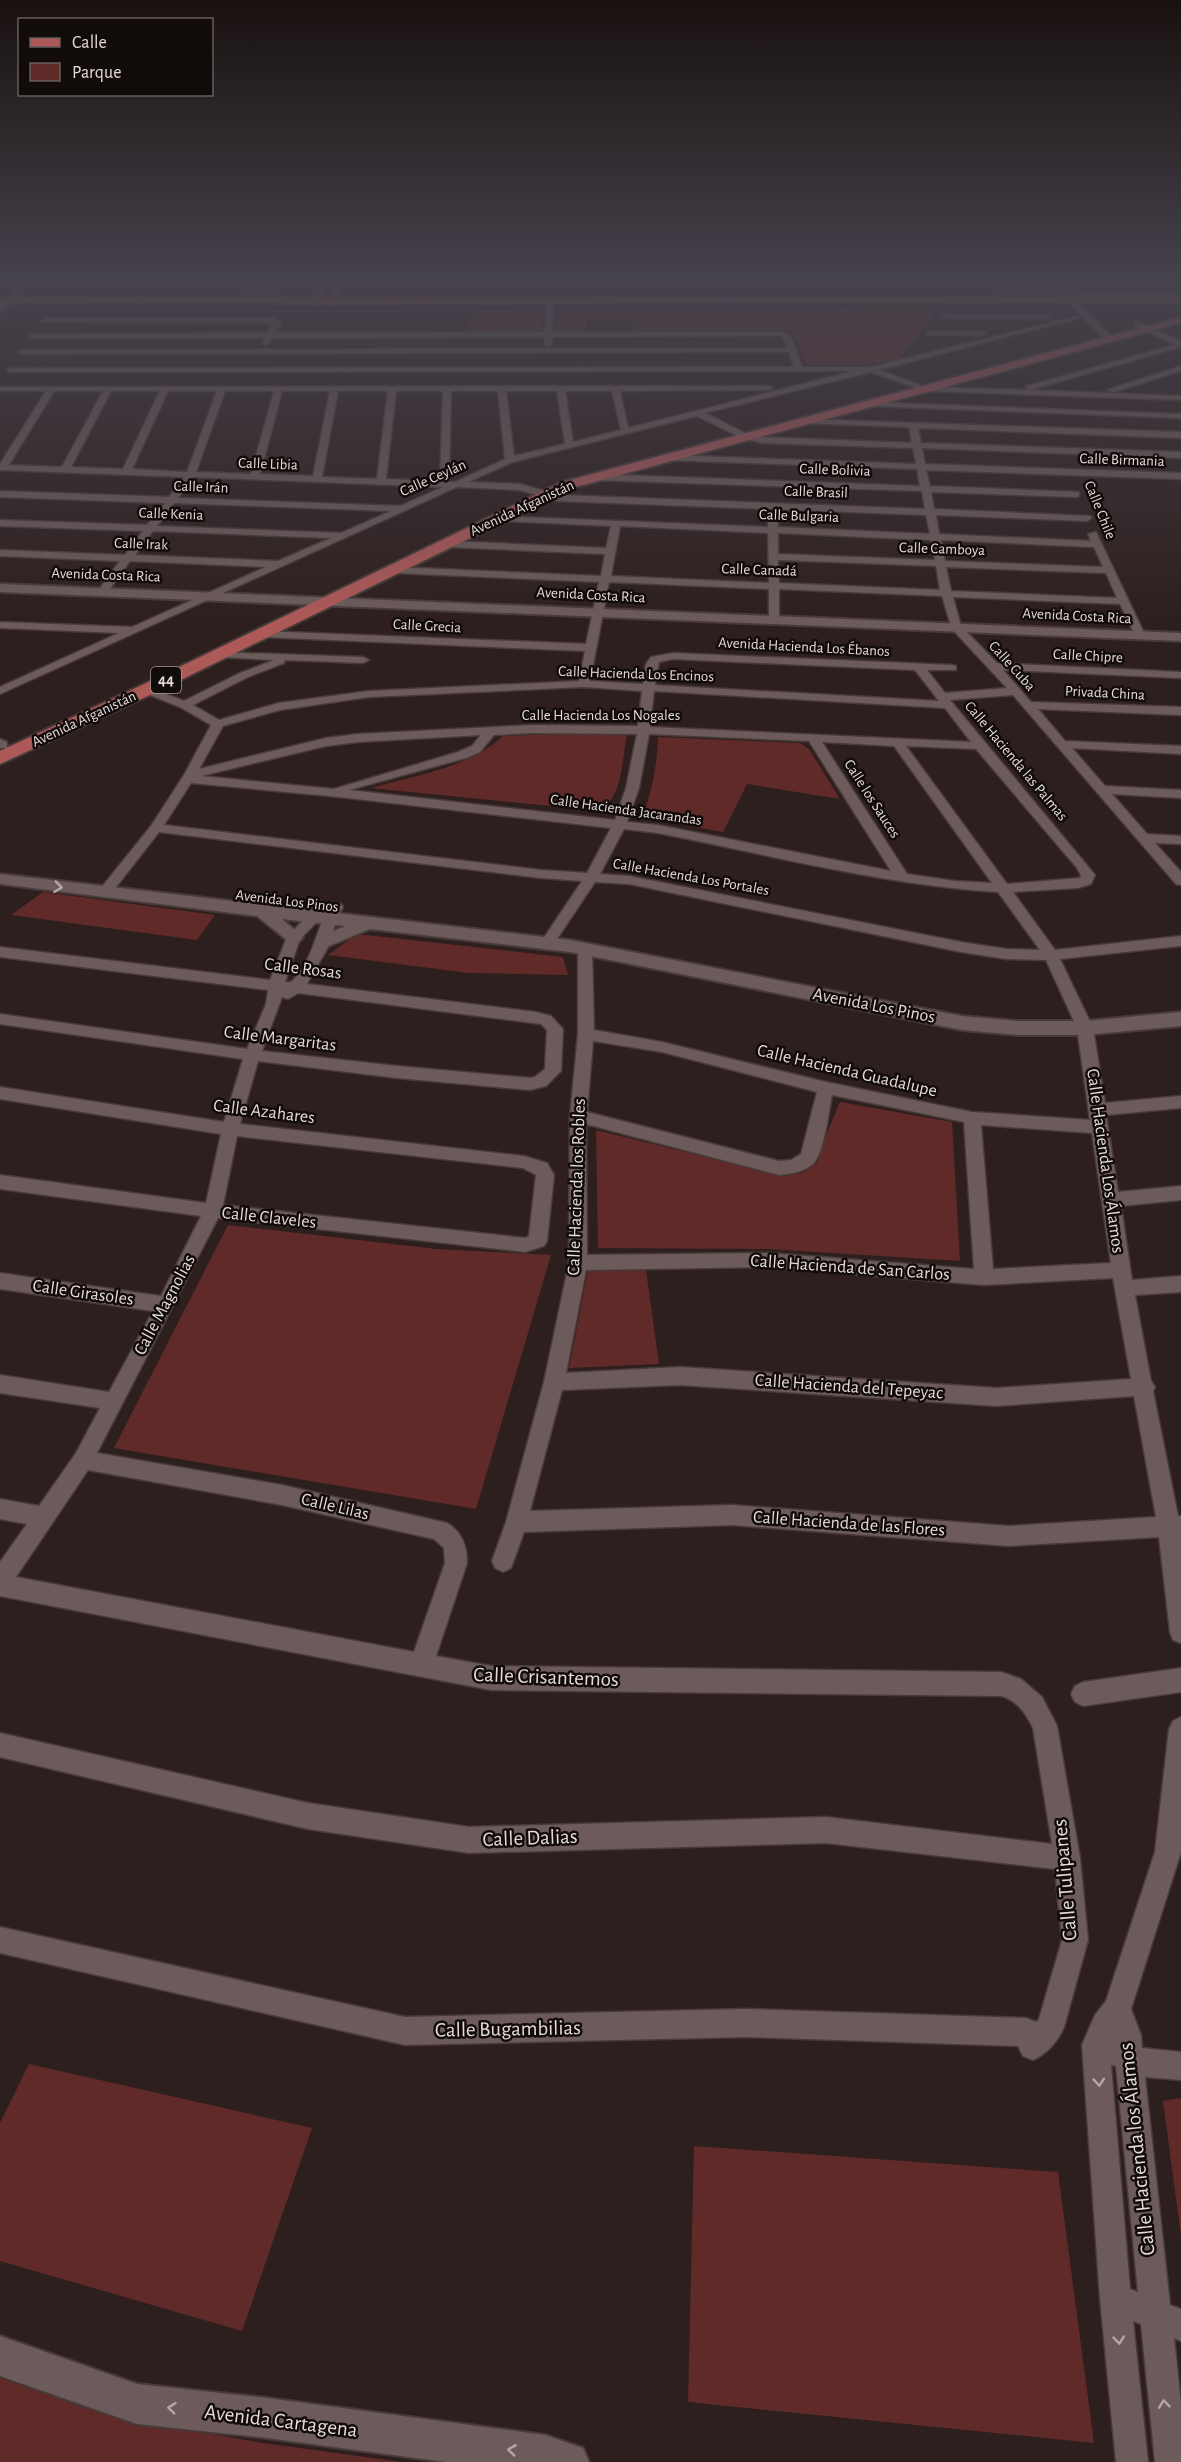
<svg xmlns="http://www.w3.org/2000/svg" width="1181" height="2462" font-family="'Alegreya Sans',sans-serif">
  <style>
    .green { fill: #602a29 }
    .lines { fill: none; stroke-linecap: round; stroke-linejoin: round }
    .stream { stroke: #310002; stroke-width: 2 }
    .minor-casing { stroke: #473b3a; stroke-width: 3 }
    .tertiary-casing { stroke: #473b3a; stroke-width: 4 }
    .primary-casing { stroke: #473b3a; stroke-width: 4 }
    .minor { fill: #6c5b5a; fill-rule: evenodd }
    .tertiary { fill: #6c5b5a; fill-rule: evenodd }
    .primary { fill: #ad5958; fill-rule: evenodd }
    .oneway { stroke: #b4a7a6 }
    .labels { text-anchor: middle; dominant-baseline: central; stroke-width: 5; stroke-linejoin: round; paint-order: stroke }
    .far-street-label { font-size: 15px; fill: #e4dad9; stroke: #110b0a }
    .shield { fill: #110b0a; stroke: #a59c9b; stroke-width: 1.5 }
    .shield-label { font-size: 16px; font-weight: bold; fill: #e4dad9 }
    .street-label { font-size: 18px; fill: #e4dad9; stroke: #110b0a }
    .near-street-label { font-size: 21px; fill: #e4dad9; stroke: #110b0a }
  </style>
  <rect width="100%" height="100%" fill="#2d1f1e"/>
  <!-- green -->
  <path class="green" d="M 238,276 L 317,276 L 314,286 L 285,286 L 276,297 L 243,297 Z
    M 986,284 L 1037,284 L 1045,293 L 993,293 Z
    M 926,302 L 933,316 L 898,360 L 862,365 L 806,365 L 792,330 L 634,331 L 632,319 L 586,319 L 586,331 L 556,331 L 557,318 L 570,311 L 863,309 L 860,303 Z
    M 473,311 L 543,311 L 542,332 L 468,333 Z
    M 577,733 L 627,735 C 622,759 623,798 599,811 L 371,788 C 415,775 469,768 503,736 Z
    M 658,737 L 800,743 L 809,749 L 840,799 L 747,784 L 723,832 L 642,818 C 652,791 657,766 658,737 Z
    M 43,892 L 215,915 L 197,940 L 11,915 Z
    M 357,934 L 563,957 L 568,975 L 469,973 L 328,955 Z
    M 840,1102 L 952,1122 L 960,1261 L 768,1249 L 598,1248 L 596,1130 L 783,1176 L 801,1173 L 817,1163 L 824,1140 Z
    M 228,1225 L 436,1249 L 551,1255 L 476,1509 L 114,1448 Z
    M 588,1270 L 646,1270 L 659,1364 L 569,1368 Z
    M 29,2064 L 312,2128 L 242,2331 L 0,2261 L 0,2123 Z
    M 1181,2098 L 1181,2236 L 1163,2101 Z
    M 694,2146 L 1058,2172 L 1094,2443 L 688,2402 Z
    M 0,2378 L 107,2415 L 263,2443 L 402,2462 L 0,2462 Z"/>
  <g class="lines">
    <!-- stream -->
    <path class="stream" d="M 267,276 L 260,283 L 267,289 L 270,297
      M 272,305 L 275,308 L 542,306
      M 561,306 L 853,306"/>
    <defs>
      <path id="minor" d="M 806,276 L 812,276 L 814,285 L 667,285 L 664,283 L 667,281 L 808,282 Z
        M 130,279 L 234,280 L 237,282 L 234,284 L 128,282 Z
        M 340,282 L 563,282 L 566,284 L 563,286 L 338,285 Z
        M 550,298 L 553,300 L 552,332 L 783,332 L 791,336 L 802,367 L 871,367 L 1076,316 L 1080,318 L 879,370 L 925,387 L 1030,390 L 1026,388 L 1027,386 L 1181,343 L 1181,347 L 1030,390 L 1181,396 L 1181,400 L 924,391 L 871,372 L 705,413 L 747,434 L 762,437 L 912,443 L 909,427 L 799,423 L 798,421 L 802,419 L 1181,432 L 1181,438 L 918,428 L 921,443 L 1181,452 L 1181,458 L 922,448 L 925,464 L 1181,473 L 1181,479 L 926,470 L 930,486 L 1079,492 L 1079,496 L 1076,497 L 931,492 L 934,509 L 1090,516 L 1092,518 L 1087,521 L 936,515 L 939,534 L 1091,541 L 1088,534 L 1096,532 L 1145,635 L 1144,637 L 1136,637 L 1120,604 L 953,597 L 961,626 L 997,663 L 1181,672 L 1181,678 L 1003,670 L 1031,702 L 1181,707 L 1181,715 L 1038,709 L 1065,741 L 1181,746 L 1181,754 L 1072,748 L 1105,786 L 1181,790 L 1181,798 L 1112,794 L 1147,834 L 1181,836 L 1181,844 L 1155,843 L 1181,872 L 1181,885 L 1176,884 L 1013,695 L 950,700 L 1095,875 L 1091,884 L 1078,888 L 1013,892 L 1055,950 L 1181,936 L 1181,946 L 1060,959 L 1093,1028 L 1105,1103 L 1181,1096 L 1181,1108 L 1106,1115 L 1118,1192 L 1181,1186 L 1181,1200 L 1121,1206 L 1132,1280 L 1181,1276 L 1181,1292 L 1135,1295 L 1151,1381 L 1155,1387 L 1153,1391 L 1178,1516 L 1181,1516 L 1181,1643 L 1173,1640 L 1170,1632 L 1159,1537 L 1009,1546 L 732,1525 L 524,1532 L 511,1568 L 503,1572 L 495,1568 L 492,1561 L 506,1522 L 544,1382 L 569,1263 L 570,1116 L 578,1034 L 578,949 L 580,946 L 585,944 L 592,949 L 594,1030 L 662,1042 L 826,1082 L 972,1112 L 1090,1120 L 1077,1028 L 1046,960 L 1006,959 L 961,952 L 629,884 L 595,882 L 551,948 L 546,950 L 539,945 L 582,881 L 541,878 L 159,832 L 109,896 L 104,897 L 97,893 L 151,826 L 184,775 L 211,725 L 180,707 L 142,692 L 142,688 L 150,688 L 184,701 L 240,673 L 274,660 L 219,657 L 213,654 L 215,652 L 363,657 L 369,660 L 363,663 L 285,660 L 284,663 L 248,677 L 193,705 L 219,720 L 279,703 L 369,691 L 579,681 L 585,651 L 262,637 L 257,634 L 262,631 L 586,644 L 599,582 L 394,573 L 389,570 L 394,567 L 601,576 L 605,554 L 448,547 L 443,544 L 448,541 L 606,548 L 611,526 L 501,521 L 496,518 L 498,516 L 768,527 L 768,518 L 773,515 L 778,518 L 778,527 L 930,534 L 926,515 L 558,501 L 519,490 L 457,487 L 0,694 L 0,687 L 119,633 L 0,628 L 0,622 L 132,627 L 266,567 L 130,561 L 106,594 L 102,595 L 97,592 L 120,561 L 0,556 L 0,550 L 125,555 L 143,531 L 0,526 L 0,520 L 147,525 L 165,503 L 0,497 L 0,491 L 169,497 L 184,477 L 0,470 L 0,464 L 46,391 L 0,391 L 0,387 L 769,386 L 773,388 L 769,390 L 620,391 L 628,428 L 854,371 L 10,372 L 6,370 L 10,368 L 794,367 L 789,352 L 22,354 L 18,352 L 22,350 L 788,348 L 782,336 L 552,337 L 552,344 L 548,346 L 544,344 L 545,337 L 273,338 L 266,345 L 262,343 L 265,338 L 33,338 L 29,336 L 33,334 L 268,333 L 273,323 L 41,322 L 44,318 L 275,318 L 281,323 L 275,333 L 545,332 L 547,300 ZM 54,391 L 103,391 L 62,467 L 9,465 ZM 111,391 L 160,391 L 123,469 L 71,467 ZM 168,391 L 217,391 L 187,472 L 132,469 ZM 225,391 L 274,391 L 251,474 L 196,472 ZM 282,391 L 330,391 L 313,476 L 260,474 ZM 338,391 L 388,391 L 377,479 L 322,477 ZM 396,391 L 443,391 L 440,481 L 386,479 ZM 451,391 L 498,391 L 505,459 L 455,482 L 449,482 ZM 506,391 L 557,391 L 565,444 L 514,456 ZM 565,391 L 612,391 L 621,430 L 573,442 ZM 697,416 L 741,438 L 762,443 L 913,448 L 916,464 L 666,455 L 663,456 L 663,460 L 917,469 L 920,486 L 593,474 L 589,477 L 593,480 L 922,491 L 925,509 L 559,495 L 520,484 L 468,482 L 513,462 ZM 193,477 L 443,487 L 400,506 L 178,498 ZM 174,503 L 391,511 L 341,533 L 157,526 ZM 620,526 L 768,533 L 769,583 L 611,576 ZM 153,531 L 331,538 L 278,561 L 135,555 ZM 778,533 L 931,540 L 935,560 L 778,554 ZM 941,540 L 1094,547 L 1103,567 L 945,561 ZM 778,560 L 936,566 L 940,590 L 779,583 ZM 946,567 L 1106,573 L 1117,598 L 951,591 ZM 609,582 L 769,589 L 769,619 L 774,622 L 779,619 L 779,589 L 942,596 L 952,629 L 1007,688 L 945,693 L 927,670 L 956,670 L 956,666 L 952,665 L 673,653 L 651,657 L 646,664 L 643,684 L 590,681 ZM 673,659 L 915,670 L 939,701 L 655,685 L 659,662 ZM 584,687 L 642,691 L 638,726 L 533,725 L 358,734 L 326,738 L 199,769 L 223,726 L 280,710 L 369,697 ZM 654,691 L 945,708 L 971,742 L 650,727 ZM 533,733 L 637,734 L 626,788 L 615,820 L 349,790 L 466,758 L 480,752 L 494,735 ZM 649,734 L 809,741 L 891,871 L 658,825 L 627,822 L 639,788 ZM 481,735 L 472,746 L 458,752 L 334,789 L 201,776 L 326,746 L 358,742 ZM 822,742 L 894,746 L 992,883 L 955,881 L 907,874 ZM 906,746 L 976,749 L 1077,868 L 1081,875 L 1080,878 L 1007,884 ZM 191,783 L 330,796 L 611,828 L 587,873 L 541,870 L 164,825 ZM 624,829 L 658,833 C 770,855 884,885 998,892 L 1040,950 L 1006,949 L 961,942 L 629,876 L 600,874 ZM 593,1041 L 662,1052 L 817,1092 L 801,1154 L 791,1160 L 779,1161 L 587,1112 ZM 832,1095 L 964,1122 L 974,1269 L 768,1253 L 587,1255 L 586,1124 L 779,1175 C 791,1174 805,1172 814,1163 C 824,1152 829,1111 832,1095 ZM 981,1125 L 1092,1133 L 1111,1263 L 993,1269 ZM 768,1267 L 984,1285 L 1113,1278 L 1131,1379 L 997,1388 L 680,1367 L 566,1373 L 586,1270 ZM 680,1385 L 997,1406 L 1134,1396 L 1156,1517 L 1009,1526 L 732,1505 L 530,1511 L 562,1390 Z
        M 943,315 L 1047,315 L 1051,317 L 1047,319 L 941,318 Z
        M 928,331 L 983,331 L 987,333 L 983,335 L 925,335 Z
        M 1178,367 L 1181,367 L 1181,371 L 1114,392 L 1107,390 Z
        M 867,402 L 1181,414 L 1181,418 L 870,406 L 867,406 Z
        M 0,739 L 7,742 L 7,748 L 0,748 Z
        M 321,901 L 328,905 L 318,921 L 300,939 L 285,982 L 291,982 C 314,961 315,929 331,904 L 341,904 L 343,907 L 336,920 L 331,942 L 307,984 L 536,1012 L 551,1016 L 563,1029 L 561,1071 L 546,1086 L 530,1090 L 397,1078 L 258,1061 L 240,1124 L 524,1156 L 547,1163 L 554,1175 L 547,1241 L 544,1246 L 525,1252 L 218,1218 L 97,1453 L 282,1485 L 447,1523 C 462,1532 467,1546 467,1563 L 436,1656 L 491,1666 L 1001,1672 L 1021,1679 L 1042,1697 L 1057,1726 L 1080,1858 L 1088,1940 L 1064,2027 C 1058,2041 1047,2054 1033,2060 L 1023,2056 L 1018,2046 L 746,2037 L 405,2045 L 0,1953 L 0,1927 L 405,2017 L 746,2009 L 1026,2018 L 1036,2022 L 1039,2019 L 1062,1940 L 1055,1869 L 826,1843 L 469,1853 L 308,1829 L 0,1757 L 0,1733 L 308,1803 L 469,1827 L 826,1817 L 1052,1844 L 1033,1728 C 1027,1715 1017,1700 1001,1696 L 491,1690 L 0,1596 L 0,1562 L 27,1524 L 0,1519 L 0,1499 L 39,1506 L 76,1453 L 100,1408 L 0,1393 L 0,1375 L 109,1392 L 153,1311 L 0,1289 L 0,1273 L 161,1296 L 201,1216 L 0,1189 L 0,1175 L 206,1203 L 221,1134 L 0,1099 L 0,1087 L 224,1122 L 243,1059 L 0,1024 L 0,1014 L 247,1049 L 266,1004 L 268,990 L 0,957 L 0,947 L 270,980 L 287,937 L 308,915 L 316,902 ZM 298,993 L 541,1024 L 547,1030 L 545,1069 L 535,1077 L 530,1078 L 397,1066 L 262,1051 L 282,997 L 288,999 ZM 237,1136 L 523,1168 L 536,1175 L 529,1236 L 525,1238 L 223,1205 ZM 88,1470 L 282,1505 L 434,1539 L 444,1548 L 445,1563 L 414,1652 L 16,1577 Z
        M 1181,1668 L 1181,1692 L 1083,1706 L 1075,1702 L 1071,1694 L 1075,1686 L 1083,1682 Z
        M 1181,1717 L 1181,1852 L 1131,2009 L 1141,2035 L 1142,2048 L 1181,2052 L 1181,2080 L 1145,2077 L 1170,2305 L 1181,2309 L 1181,2341 L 1174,2338 L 1181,2404 L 1181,2462 L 1155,2462 L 1141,2324 L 1133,2321 L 1148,2462 L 1116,2462 L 1100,2298 L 1082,2045 L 1095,2015 L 1106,2001 L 1155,1852 L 1169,1729 L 1173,1721 ZM 1111,2065 L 1116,2066 L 1138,2292 L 1130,2289 Z"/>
      <path id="tertiary" d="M 27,276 L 35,276 L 17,299 L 0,313 L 0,305 Z
        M 319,276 L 327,276 L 319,302 L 315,305 L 311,302 Z
        M 337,276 L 345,276 L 338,302 L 334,305 L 330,302 Z
        M 1044,276 L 1052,276 C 1070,298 1092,316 1111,337 L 1111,341 L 1105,341 L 1074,307 L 1061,298 Z
        M 1181,292 L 1181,298 L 1078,300 L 1074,297 L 1078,294 Z
        M 1138,322 L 1181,341 L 1181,347 L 1135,327 L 1135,323 Z
        M 0,584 L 1181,633 L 1181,641 L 0,592 Z
        M 0,874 L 570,940 L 962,1016 L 1018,1021 L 1085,1021 L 1181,1012 L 1181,1026 L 1085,1035 L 1018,1035 L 962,1030 L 570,952 L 370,929 L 324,948 L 318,946 L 315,942 L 318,938 L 345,926 L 282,919 L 303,937 L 300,941 L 288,941 L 257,916 L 0,884 Z
        M 0,2336 L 137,2384 L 267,2398 L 545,2435 L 583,2448 L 589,2462 L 445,2462 L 267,2438 L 137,2424 L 0,2376 Z"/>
      <path id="primary" d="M 39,296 L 355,298 L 1181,296 L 1181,302 L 355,304 L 39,302 L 0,305 L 0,299 Z
        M 1181,317 L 1181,323 L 572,488 L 152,694 L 0,764 L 0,751 L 140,686 L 562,482 Z"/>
    </defs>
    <!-- minor casing -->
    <use href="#minor" class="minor-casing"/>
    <!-- tertiary casing -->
    <use href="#tertiary" class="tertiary-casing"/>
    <!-- primary casing -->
    <use href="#primary" class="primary-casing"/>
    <!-- minor -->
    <use href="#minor" class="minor"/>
    <!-- tertiary -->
    <use href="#tertiary" class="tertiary"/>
    <!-- primary -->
    <use href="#primary" class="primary"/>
  </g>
  <!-- one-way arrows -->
  <defs><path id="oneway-chevron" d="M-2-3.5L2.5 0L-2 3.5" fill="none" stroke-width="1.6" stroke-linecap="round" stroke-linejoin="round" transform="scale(1.5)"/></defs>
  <g class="oneway">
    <use href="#oneway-chevron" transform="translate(58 887) rotate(7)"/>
    <use href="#oneway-chevron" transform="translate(1099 2082) rotate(86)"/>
    <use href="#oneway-chevron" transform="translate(1119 2340) rotate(84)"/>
    <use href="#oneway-chevron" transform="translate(1164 2404) rotate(-97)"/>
    <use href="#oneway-chevron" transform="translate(172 2408) rotate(-174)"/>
    <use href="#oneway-chevron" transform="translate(512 2450) rotate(-173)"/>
  </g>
  <!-- sky -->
  <linearGradient id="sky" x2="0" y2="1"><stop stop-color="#191110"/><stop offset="0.45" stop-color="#46424c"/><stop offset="1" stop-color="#46424c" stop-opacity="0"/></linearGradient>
  <rect width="1181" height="620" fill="url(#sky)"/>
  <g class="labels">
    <!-- far-street labels -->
    <g class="far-street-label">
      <text transform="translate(1122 460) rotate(2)">Calle Birmania</text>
      <text transform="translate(268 464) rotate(2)">Calle Libia</text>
      <text transform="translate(835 470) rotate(2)">Calle Bolivia</text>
      <text transform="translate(433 478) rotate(-24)">Calle Ceylán</text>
      <text transform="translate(201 487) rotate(2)">Calle Irán</text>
      <text transform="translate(816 492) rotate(2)">Calle Brasil</text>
      <text transform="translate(522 508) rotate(-25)">Avenida Afganistán</text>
      <text transform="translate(1100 510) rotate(68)">Calle Chile</text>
      <text transform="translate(171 514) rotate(2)">Calle Kenia</text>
      <text transform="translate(799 516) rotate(2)">Calle Bulgaria</text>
      <text transform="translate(141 544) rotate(2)">Calle Irak</text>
      <text transform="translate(942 549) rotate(2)">Calle Camboya</text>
      <text transform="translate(759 570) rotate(2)">Calle Canadá</text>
      <text transform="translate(106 575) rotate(2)">Avenida Costa Rica</text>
      <text transform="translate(591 595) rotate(3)">Avenida Costa Rica</text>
      <text transform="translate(1077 616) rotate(3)">Avenida Costa Rica</text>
      <text transform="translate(427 626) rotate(3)">Calle Grecia</text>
      <text transform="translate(804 647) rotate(3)">Avenida Hacienda Los Ébanos</text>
      <text transform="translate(1088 656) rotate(3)">Calle Chipre</text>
      <text transform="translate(1012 666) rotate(48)">Calle Cuba</text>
      <text transform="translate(636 674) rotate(2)">Calle Hacienda Los Encinos</text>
      <text transform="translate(1105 693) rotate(3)">Privada China</text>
      <text x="601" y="715">Calle Hacienda Los Nogales</text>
      <text transform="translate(84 719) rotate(-25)">Avenida Afganistán</text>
      <text transform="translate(1016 761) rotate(50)">Calle Hacienda las Palmas</text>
      <text transform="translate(872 799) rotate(57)">Calle los Sauces</text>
      <text transform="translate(626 810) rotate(8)">Calle Hacienda Jacarandas</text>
      <text transform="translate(691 877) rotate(10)">Calle Hacienda Los Portales</text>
      <text transform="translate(287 901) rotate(7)">Avenida Los Pinos</text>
    </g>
    <!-- shield labels -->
    <rect class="shield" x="151" y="667" width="30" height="26" rx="4.5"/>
    <g class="shield-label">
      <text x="166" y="680">44</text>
    </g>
    <!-- street labels -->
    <g class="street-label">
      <text transform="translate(303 969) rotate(7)">Calle Rosas</text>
      <text transform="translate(874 1006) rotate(11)">Avenida Los Pinos</text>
      <text transform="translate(280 1039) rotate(7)">Calle Margaritas</text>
      <text transform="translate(847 1071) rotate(13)">Calle Hacienda Guadalupe</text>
      <text transform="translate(264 1112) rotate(7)">Calle Azahares</text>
      <text transform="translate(1105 1161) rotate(82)">Calle Hacienda Los Álamos</text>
      <text transform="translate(577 1187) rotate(-88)">Calle Hacienda los Robles</text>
      <text transform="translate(269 1218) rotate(6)">Calle Claveles</text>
      <text transform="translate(850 1268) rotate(4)">Calle Hacienda de San Carlos</text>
      <text transform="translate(83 1293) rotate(8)">Calle Girasoles</text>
      <text transform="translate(165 1305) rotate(-62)">Calle Magnolias</text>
      <text transform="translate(849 1387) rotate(4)">Calle Hacienda del Tepeyac</text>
      <text transform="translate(335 1507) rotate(13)">Calle Lilas</text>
      <text transform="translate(849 1524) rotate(4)">Calle Hacienda de las Flores</text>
    </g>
    <!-- near-street labels -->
    <g class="near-street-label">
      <text transform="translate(546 1677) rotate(2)">Calle Crisantemos</text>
      <text transform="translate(530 1838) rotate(-2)">Calle Dalias</text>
      <text transform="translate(1065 1880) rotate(-95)">Calle Tulipanes</text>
      <text transform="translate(508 2029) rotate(-1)">Calle Bugambilias</text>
      <text transform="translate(1137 2149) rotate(-96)">Calle Hacienda los Álamos</text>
      <text transform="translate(281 2421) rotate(7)">Avenida Cartagena</text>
    </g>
  </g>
  <!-- legend -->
  <rect x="18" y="18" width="195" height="78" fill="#110b0a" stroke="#655e5d" stroke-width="1.5"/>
  <rect x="30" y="38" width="30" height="9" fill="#ad5958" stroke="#655e5d" stroke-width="1.5"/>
  <text x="72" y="48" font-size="18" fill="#e4dad9">Calle</text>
  <rect x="30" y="63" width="30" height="18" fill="#602a29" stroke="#655e5d" stroke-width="1.5"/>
  <text x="72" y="78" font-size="18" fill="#e4dad9">Parque</text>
</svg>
